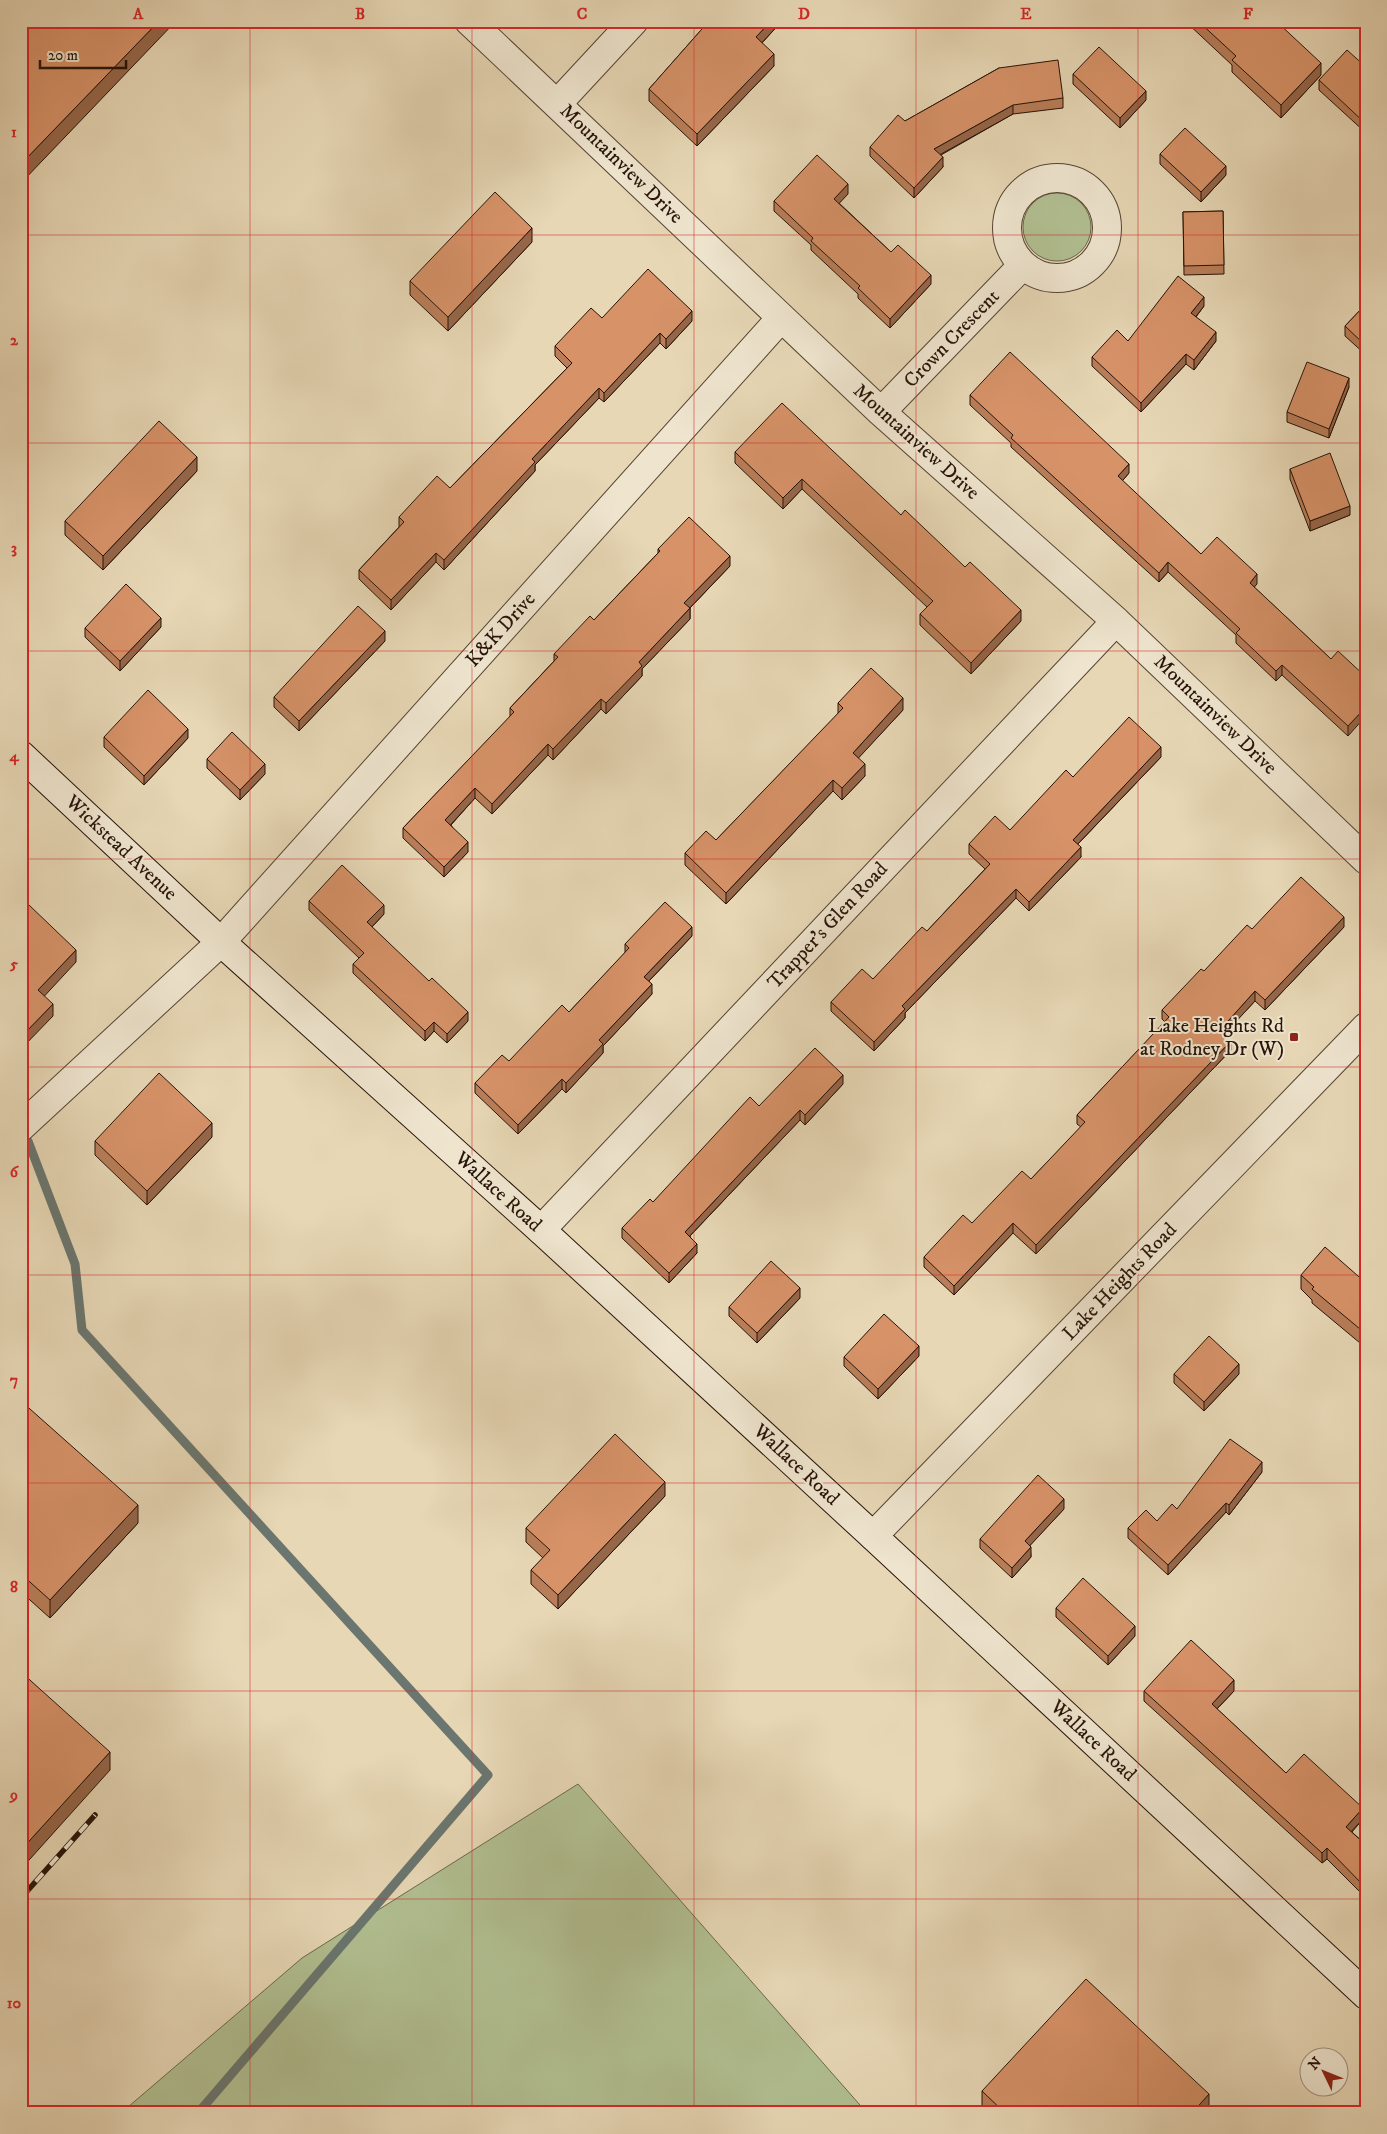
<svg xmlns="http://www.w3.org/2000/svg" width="1387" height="2134" font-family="'IM FELL DW Pica',serif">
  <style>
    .green { fill: #b1bf91; stroke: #6c694c }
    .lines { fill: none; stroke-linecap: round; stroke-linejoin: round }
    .stream { stroke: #6a766f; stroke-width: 9 }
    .street-casing { stroke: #564433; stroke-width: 30 }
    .secondary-casing { stroke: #261308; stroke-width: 30 }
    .street { stroke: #efe5cf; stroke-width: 28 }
    .secondary { stroke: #efe5cf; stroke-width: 28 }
    .rail-casing { stroke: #261308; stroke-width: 5.5 }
    .rail { stroke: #efe5cf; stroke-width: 4; stroke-dasharray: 11; stroke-linecap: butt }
    .wall { fill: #b97e59; stroke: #261308 }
    .shaded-wall { fill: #966649; stroke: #261308 }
    .building { fill: #d79268; stroke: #261308 }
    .grid { fill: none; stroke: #d62828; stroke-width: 1; stroke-opacity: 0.55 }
    .poi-dot { fill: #8f2418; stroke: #efe5cf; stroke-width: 2 }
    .labels { text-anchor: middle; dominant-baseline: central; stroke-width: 4; stroke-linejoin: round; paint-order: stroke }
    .street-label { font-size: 20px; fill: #261308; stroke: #efe5cf }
    .poi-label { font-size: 20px; fill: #261308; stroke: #efe5cf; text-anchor: end }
    .neatline { fill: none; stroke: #d62828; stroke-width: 2 }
    .grid-label { font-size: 16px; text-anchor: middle; font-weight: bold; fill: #d62828 }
  </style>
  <rect width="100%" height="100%" fill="#e7d7b5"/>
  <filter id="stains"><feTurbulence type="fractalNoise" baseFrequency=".004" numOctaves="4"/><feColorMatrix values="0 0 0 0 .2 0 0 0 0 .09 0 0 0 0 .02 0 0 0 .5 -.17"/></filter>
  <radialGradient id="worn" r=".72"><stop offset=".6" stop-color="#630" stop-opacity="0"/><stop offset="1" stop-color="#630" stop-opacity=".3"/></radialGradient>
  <!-- green -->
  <path class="green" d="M1023 227a34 34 0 1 1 68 0a34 34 0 1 1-68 0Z
    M 578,1784 L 867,2113 L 121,2113 L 302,1958 Z"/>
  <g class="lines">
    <!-- stream -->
    <path class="stream" d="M 28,1141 L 75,1264 L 82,1330 L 488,1775 L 198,2113"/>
    <defs>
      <path id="street" d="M 469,21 L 881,412 L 1116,621 L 1366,860
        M 557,104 L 634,21
        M1007 228a50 50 0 1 1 100 0a50 50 0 1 1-100 0Z
        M 881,412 L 1023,265
        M 21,1127 L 221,942 L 781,318
        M 541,1230 L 1116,621
        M 873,1536 L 1366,1027"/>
      <path id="secondary" d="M 21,755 L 221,942 L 541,1230 L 873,1536 L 1366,1995"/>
    </defs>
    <!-- street casing -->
    <use href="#street" class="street-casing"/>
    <!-- secondary casing -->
    <use href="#secondary" class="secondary-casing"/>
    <!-- street -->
    <use href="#street" class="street"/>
    <!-- secondary -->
    <use href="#secondary" class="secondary"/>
    <defs>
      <path id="rail" d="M 21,1898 L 95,1815"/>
    </defs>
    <!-- rail casing -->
    <use href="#rail" class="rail-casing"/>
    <!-- rail -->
    <use href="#rail" class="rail"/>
  </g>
  <!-- wall -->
  <path class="wall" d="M 709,21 L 782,21 L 762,43 L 774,66 L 697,146 L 649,101 L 649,89 Z
    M 1185,21 L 1255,21 L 1262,28 L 1321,75 L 1281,118 L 1232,72 L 1232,65 Z
    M 1366,67 L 1366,133 L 1319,90 L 1319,80 Z
    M 999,68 L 1063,98 L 1063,108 L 1013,114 L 941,155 L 943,167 L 914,198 L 870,156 L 870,147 L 905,121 Z
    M 1073,74 L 1146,100 L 1120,128 L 1073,84 Z
    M 1160,154 L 1226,175 L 1201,202 L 1160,164 Z
    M 848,194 L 839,203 L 891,252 L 931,284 L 890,328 L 858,298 L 858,294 L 811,250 L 811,245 L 774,211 L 774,201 Z
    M 1223,211 L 1224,274 L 1184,275 L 1183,212 Z
    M 532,242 L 448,331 L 410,295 L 410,281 Z
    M 1366,304 L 1366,355 L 1345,336 L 1345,326 Z
    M 1204,306 L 1196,317 L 1216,341 L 1194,370 L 1186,364 L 1141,412 L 1092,366 L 1092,357 Z
    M 602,318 L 692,321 L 666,349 L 660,343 L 604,402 L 599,398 L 535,465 L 535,471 L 444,570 L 436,562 L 391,610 L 359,579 L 359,570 L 399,527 L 399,517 L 450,488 L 567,368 L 555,356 L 555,346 Z
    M 1349,387 L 1329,438 L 1287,422 L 1287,412 Z
    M 970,395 L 1129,473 L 1122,481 L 1201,554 L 1257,584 L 1254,587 L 1331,659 L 1366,677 L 1348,736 L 1282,675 L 1276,681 L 1236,643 L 1236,635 L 1168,572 L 1159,582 L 1011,447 L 1011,443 L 970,405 Z
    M 735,452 L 901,515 L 1021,621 L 971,674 L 920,625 L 920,614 L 927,607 L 802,489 L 783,509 L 735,463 Z
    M 1290,469 L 1350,515 L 1310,531 L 1290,479 Z
    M 197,471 L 103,570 L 65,535 L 65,521 Z
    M 1366,544 L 1366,568 L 1360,566 L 1360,557 Z
    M 658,549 L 730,566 L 690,608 L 690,619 L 642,669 L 642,676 L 606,714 L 601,709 L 553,760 L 548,755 L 492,814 L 475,798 L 451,825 L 468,852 L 444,877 L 403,838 L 403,828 L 510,717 L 510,708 L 554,661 L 554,654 L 594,620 L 658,553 Z
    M 161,627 L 120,671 L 85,637 L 85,628 Z
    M 385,641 L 299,731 L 274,707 L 274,697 Z
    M 838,703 L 903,710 L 858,758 L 865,776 L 842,800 L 833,791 L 726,904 L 685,865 L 685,853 L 716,840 L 838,714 Z
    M 104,737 L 188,738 L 144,785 L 104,747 Z
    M 1161,757 L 1078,844 L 1081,857 L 1029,911 L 1016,898 L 905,1013 L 905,1018 L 874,1051 L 831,1011 L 831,1002 L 873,979 L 927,931 L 985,869 L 969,854 L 969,844 L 1010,830 L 1073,777 Z
    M 207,759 L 265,774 L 240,800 L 207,768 Z
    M 309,901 L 384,914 L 372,927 L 468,1021 L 447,1043 L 434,1031 L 425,1041 L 353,973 L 353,964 L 359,958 L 309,910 Z
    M 1344,927 L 1265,1010 L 1255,1001 L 1224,1034 L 1231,1050 L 1036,1254 L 1013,1233 L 954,1295 L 924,1267 L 924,1257 L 972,1223 L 1031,1179 L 1081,1127 L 1077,1124 L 1077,1115 L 1165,1022 L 1162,1019 L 1162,1010 L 1204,971 L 1252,929 Z
    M 692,936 L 649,981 L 652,994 L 603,1046 L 603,1053 L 566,1093 L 562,1089 L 518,1134 L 475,1093 L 475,1083 L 509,1061 L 569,1012 L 625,953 L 625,944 Z
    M 843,1084 L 805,1125 L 800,1120 L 690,1236 L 697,1253 L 669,1283 L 622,1238 L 622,1228 L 653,1202 L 759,1106 Z
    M 212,1137 L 147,1205 L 95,1155 L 95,1141 Z
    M 1301,1275 L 1366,1283 L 1366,1348 L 1312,1303 L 1312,1300 L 1301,1289 Z
    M 800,1298 L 757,1343 L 729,1316 L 729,1307 Z
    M 919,1356 L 878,1399 L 844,1366 L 844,1357 Z
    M 1174,1374 L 1239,1374 L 1204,1411 L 1174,1383 Z
    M 21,1401 L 138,1523 L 50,1618 L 21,1592 Z
    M 1262,1472 L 1229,1515 L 1226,1512 L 1168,1575 L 1128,1538 L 1128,1528 L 1157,1521 L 1177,1509 Z
    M 665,1496 L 558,1609 L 531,1584 L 531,1570 L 543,1558 L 526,1542 L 526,1528 Z
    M 1064,1509 L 1030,1545 L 1031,1557 L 1012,1578 L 980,1548 L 980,1539 Z
    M 1056,1608 L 1135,1636 L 1108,1665 L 1056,1617 Z
    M 1144,1691 L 1234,1691 L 1217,1709 L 1286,1773 L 1363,1819 L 1352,1832 L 1366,1845 L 1366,1898 L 1327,1859 L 1322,1863 L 1144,1701 Z
    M 982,2091 L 1209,2112 L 985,2113 L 982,2110 Z"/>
  <!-- shaded-wall -->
  <path class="shaded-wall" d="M 159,21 L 176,21 L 21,183 L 21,164 Z
    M 771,21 L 782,21 L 756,49 L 756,37 Z
    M 774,54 L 774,66 L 697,146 L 697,134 Z
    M 1321,63 L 1321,75 L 1281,118 L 1281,105 Z
    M 1146,91 L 1146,100 L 1120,128 L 1120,118 Z
    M 1013,105 L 1013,114 L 934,158 L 934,149 Z
    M 943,157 L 943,167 L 914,198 L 914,188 Z
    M 1226,166 L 1226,175 L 1201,202 L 1201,192 Z
    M 848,184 L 848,194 L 834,209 L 834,199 Z
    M 532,228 L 532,242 L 448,331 L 448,317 Z
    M 931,275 L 931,284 L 890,328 L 890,319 Z
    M 1204,297 L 1204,306 L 1191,323 L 1191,313 Z
    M 692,311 L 692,321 L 666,349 L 666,339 Z
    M 1216,332 L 1216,341 L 1194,370 L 1194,360 Z
    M 660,333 L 660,343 L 604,402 L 604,393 Z
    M 1186,354 L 1186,364 L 1141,412 L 1141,403 Z
    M 1349,378 L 1349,387 L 1329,438 L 1329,429 Z
    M 599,388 L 599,398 L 535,465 L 535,471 L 444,570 L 444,560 L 532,459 Z
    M 197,457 L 197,471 L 103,570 L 103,556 Z
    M 1129,464 L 1129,473 L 1118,486 L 1118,476 Z
    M 802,479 L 802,489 L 783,509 L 783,498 Z
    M 1350,506 L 1350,515 L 1310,531 L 1310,521 Z
    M 436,553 L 436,562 L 391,610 L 391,600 Z
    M 730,556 L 730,566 L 684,614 L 684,603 Z
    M 1168,562 L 1168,572 L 1159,582 L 1159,573 Z
    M 1257,574 L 1257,584 L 1250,592 L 1250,583 Z
    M 690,608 L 690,619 L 642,669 L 642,676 L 606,714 L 606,703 L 639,662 Z
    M 1021,610 L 1021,621 L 971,674 L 971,663 Z
    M 161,618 L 161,627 L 120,671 L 120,661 Z
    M 385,631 L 385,641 L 299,731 L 299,721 Z
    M 1282,665 L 1282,675 L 1276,681 L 1276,671 Z
    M 903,698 L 903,710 L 853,764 L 853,753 Z
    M 601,699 L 601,709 L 553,760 L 553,749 Z
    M 1366,707 L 1366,716 L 1348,736 L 1348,726 Z
    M 188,729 L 188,738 L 144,785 L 144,776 Z
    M 548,744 L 548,755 L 492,814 L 492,804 Z
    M 1161,747 L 1161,757 L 1073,849 L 1073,840 Z
    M 265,764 L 265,774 L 240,800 L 240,790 Z
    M 865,764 L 865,776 L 842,800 L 842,788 Z
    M 833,780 L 833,791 L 726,904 L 726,893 Z
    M 475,788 L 475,798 L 445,831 L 445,820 Z
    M 468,842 L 468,852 L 444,877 L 444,867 Z
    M 1081,847 L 1081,857 L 1029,911 L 1029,902 Z
    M 1016,889 L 1016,898 L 905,1013 L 905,1018 L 874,1051 L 874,1042 L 902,1006 Z
    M 384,905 L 384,914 L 367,932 L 367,922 Z
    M 1344,917 L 1344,927 L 1265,1010 L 1265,1000 Z
    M 692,927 L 692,936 L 644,986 L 644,977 Z
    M 76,950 L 76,962 L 38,1003 L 38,990 Z
    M 652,984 L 652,994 L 603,1046 L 603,1053 L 566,1093 L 566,1083 L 599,1040 Z
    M 1255,991 L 1255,1001 L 1220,1039 L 1220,1030 Z
    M 53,1004 L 53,1016 L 21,1049 L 21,1037 Z
    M 468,1012 L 468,1021 L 447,1043 L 447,1034 Z
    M 434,1022 L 434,1031 L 425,1041 L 425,1031 Z
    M 1231,1041 L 1231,1050 L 1036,1254 L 1036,1245 Z
    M 843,1075 L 843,1084 L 805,1125 L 805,1115 Z
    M 562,1079 L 562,1089 L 518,1134 L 518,1125 Z
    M 800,1110 L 800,1120 L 685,1241 L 685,1232 Z
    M 212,1123 L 212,1137 L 147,1205 L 147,1191 Z
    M 1013,1223 L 1013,1233 L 954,1295 L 954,1286 Z
    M 697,1244 L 697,1253 L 669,1283 L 669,1273 Z
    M 800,1288 L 800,1298 L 757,1343 L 757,1333 Z
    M 919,1346 L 919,1356 L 878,1399 L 878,1389 Z
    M 1239,1364 L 1239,1374 L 1204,1411 L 1204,1402 Z
    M 1262,1462 L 1262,1472 L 1229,1515 L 1229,1505 Z
    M 665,1482 L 665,1496 L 558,1609 L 558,1595 Z
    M 1064,1499 L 1064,1509 L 1025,1551 L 1025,1541 Z
    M 1226,1503 L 1226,1512 L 1168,1575 L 1168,1565 Z
    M 138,1505 L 138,1523 L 50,1618 L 50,1600 Z
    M 1031,1547 L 1031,1557 L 1012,1578 L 1012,1568 Z
    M 1135,1626 L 1135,1636 L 1108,1665 L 1108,1656 Z
    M 1234,1680 L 1234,1691 L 1212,1714 L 1212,1704 Z
    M 110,1752 L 110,1770 L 21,1869 L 21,1850 Z
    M 1363,1808 L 1363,1819 L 1346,1837 L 1346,1827 Z
    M 1327,1848 L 1327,1859 L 1322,1863 L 1322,1853 Z
    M 1209,2094 L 1209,2112 L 1192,2113 Z"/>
  <!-- building -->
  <path class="building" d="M 21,21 L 159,21 L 21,164 Z
    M 709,21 L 771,21 L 756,37 L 774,54 L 697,134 L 649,89 Z
    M 1198,21 L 1255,21 L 1262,28 L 1268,21 L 1276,21 L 1321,63 L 1281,105 L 1232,60 L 1236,56 Z
    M 1099,47 L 1146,91 L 1120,118 L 1073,74 Z
    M 1347,50 L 1366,67 L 1366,124 L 1319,80 Z
    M 1058,60 L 1063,98 L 1013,105 L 934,149 L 943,157 L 914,188 L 870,147 L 898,115 L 905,121 L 999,68 Z
    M 1185,128 L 1226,166 L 1201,192 L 1160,154 Z
    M 817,155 L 848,184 L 834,199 L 891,252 L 898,245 L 931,275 L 890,319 L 858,288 L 860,286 L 811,241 L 813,238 L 774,201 Z
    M 495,192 L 532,228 L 448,317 L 410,281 Z
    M 1223,211 L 1224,265 L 1184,266 L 1183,212 Z
    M 648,269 L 692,311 L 666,339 L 660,333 L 604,393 L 599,388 L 532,459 L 535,462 L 444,560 L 436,553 L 391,600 L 359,570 L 404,522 L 399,517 L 437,476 L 450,488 L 572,363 L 555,346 L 591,308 L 602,318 Z
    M 1178,276 L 1204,297 L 1191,313 L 1216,332 L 1194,360 L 1186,354 L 1141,403 L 1092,357 L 1117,330 L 1128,341 Z
    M 1366,304 L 1366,346 L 1345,326 Z
    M 1010,352 L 1129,464 L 1118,476 L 1201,554 L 1217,537 L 1257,574 L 1250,583 L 1331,659 L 1338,651 L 1366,677 L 1366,707 L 1348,726 L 1282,665 L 1276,671 L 1236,633 L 1240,629 L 1168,562 L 1159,573 L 1011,438 L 1013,435 L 970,395 Z
    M 1307,362 L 1349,378 L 1329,429 L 1287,412 Z
    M 782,403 L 901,515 L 905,510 L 965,567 L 970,562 L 1021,610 L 971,663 L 920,614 L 933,601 L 802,479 L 783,498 L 735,452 Z
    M 159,421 L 197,457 L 103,556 L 65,521 Z
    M 1330,453 L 1350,506 L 1310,521 L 1290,469 Z
    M 689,517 L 730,556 L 684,603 L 690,608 L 639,662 L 642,666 L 606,703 L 601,699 L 553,749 L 548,744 L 492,804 L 475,788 L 445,820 L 468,842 L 444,867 L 403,828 L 514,712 L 510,708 L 558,657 L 554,654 L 590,616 L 594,620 L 660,551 L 658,549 Z
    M 1366,544 L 1366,559 L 1360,557 Z
    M 126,584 L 161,618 L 120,661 L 85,628 Z
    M 358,606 L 385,631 L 299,721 L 274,697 Z
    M 871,668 L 903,698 L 853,753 L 865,764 L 842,788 L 833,780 L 726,893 L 685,853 L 706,831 L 716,840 L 843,708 L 838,703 Z
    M 148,690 L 188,729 L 144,776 L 104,737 Z
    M 1129,717 L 1161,747 L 1073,840 L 1081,847 L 1029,902 L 1016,889 L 902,1006 L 905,1009 L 874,1042 L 831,1002 L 862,969 L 873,979 L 922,927 L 927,931 L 990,864 L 969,844 L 995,816 L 1010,830 L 1066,770 L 1073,777 Z
    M 232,732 L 265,764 L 240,790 L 207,759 Z
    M 342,865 L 384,905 L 367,922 L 429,981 L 432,978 L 468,1012 L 447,1034 L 434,1022 L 425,1031 L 353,964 L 364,953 L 309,901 Z
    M 1301,877 L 1344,917 L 1265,1000 L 1255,991 L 1220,1030 L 1231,1041 L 1036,1245 L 1013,1223 L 954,1286 L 924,1257 L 963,1215 L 972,1223 L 1022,1171 L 1031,1179 L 1085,1122 L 1077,1115 L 1169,1017 L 1162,1010 L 1201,969 L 1204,971 L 1247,925 L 1252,929 Z
    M 665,902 L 692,927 L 644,977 L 652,984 L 599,1040 L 603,1044 L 566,1083 L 562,1079 L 518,1125 L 475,1083 L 502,1055 L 509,1061 L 562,1005 L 569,1012 L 629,948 L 625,944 Z
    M 28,904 L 76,950 L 38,990 L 53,1004 L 21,1037 L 21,911 Z
    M 815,1048 L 843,1075 L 805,1115 L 800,1110 L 685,1232 L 697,1244 L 669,1273 L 622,1228 L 650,1199 L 653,1202 L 750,1097 L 759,1106 Z
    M 159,1073 L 212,1123 L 147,1191 L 95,1141 Z
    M 1325,1247 L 1366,1283 L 1366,1334 L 1312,1289 L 1314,1287 L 1301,1275 Z
    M 771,1261 L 800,1288 L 757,1333 L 729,1307 Z
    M 884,1314 L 919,1346 L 878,1389 L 844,1357 Z
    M 1209,1336 L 1239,1364 L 1204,1402 L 1174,1374 Z
    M 21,1401 L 138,1505 L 50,1600 L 21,1574 Z
    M 615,1434 L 665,1482 L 558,1595 L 531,1570 L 550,1550 L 526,1528 Z
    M 1230,1439 L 1262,1462 L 1229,1505 L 1226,1503 L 1168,1565 L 1128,1528 L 1146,1510 L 1157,1521 L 1172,1504 L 1177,1509 Z
    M 1038,1475 L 1064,1499 L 1025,1541 L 1031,1547 L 1012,1568 L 980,1539 Z
    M 1083,1578 L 1135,1626 L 1108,1656 L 1056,1608 Z
    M 1191,1640 L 1234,1680 L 1212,1704 L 1286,1773 L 1304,1754 L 1363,1808 L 1346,1827 L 1366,1845 L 1366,1888 L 1327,1848 L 1322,1853 L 1144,1691 Z
    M 21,1672 L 110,1752 L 21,1850 Z
    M 1086,1979 L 1209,2094 L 1192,2113 L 1005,2113 L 982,2091 Z"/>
  <!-- grid -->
  <path class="grid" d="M 250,21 L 250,2113M 472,21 L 472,2113M 694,21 L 694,2113M 916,21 L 916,2113M 1138,21 L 1138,2113M 21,235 L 1366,235M 21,443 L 1366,443M 21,651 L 1366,651M 21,859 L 1366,859M 21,1067 L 1366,1067M 21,1275 L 1366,1275M 21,1483 L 1366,1483M 21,1691 L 1366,1691M 21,1899 L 1366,1899"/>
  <!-- markers -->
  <rect class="poi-dot" x="1289" y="1032" width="10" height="10" rx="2.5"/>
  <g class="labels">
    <!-- street labels -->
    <g class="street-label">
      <text transform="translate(621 164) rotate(44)">Mountainview Drive</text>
      <text transform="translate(952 339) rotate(-46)">Crown Crescent</text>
      <text transform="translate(916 442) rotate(42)">Mountainview Drive</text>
      <text transform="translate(501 630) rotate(-48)">K&amp;K Drive</text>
      <text transform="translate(1215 715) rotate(44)">Mountainview Drive</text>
      <text transform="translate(121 848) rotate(43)">Wickstead Avenue</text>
      <text transform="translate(828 926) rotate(-47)">Trapper's Glen Road</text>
      <text transform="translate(498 1192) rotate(42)">Wallace Road</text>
      <text transform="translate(1120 1282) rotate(-46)">Lake Heights Road</text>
      <text transform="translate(796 1465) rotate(43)">Wallace Road</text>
      <text transform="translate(1093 1741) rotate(43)">Wallace Road</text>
    </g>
    <!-- poi labels -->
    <g class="poi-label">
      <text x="1284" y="1026">Lake Heights Rd<tspan x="1284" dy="23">at Rodney Dr (W)</tspan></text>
    </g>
  </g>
  <!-- margin -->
  <rect width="1387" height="2134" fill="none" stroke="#e7d7b5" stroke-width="55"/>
  <!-- north arrow -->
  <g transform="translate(1324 2072) rotate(313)"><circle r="24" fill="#efe5cf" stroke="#9f917f"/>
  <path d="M0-4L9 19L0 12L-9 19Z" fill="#8f2418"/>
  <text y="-8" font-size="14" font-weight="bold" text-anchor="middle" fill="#261308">N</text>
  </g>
  <!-- scale -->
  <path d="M40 60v8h86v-8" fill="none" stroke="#261308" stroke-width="2.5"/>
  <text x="48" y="60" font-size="15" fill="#261308" stroke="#efe5cf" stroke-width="4" paint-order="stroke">20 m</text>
  <rect x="28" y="28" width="1332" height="2078" class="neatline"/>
  <g class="grid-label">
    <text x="138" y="19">A</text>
    <text x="360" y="19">B</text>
    <text x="582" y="19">C</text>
    <text x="804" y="19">D</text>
    <text x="1026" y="19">E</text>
    <text x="1248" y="19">F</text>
    <text x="14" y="137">1</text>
    <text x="14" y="345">2</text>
    <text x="14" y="553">3</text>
    <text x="14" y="761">4</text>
    <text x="14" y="969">5</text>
    <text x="14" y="1177">6</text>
    <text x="14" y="1385">7</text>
    <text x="14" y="1592">8</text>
    <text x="14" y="1800">9</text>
    <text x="14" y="2008">10</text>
  </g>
  <rect width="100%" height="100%" filter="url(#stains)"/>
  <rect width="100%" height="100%" fill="url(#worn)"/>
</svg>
